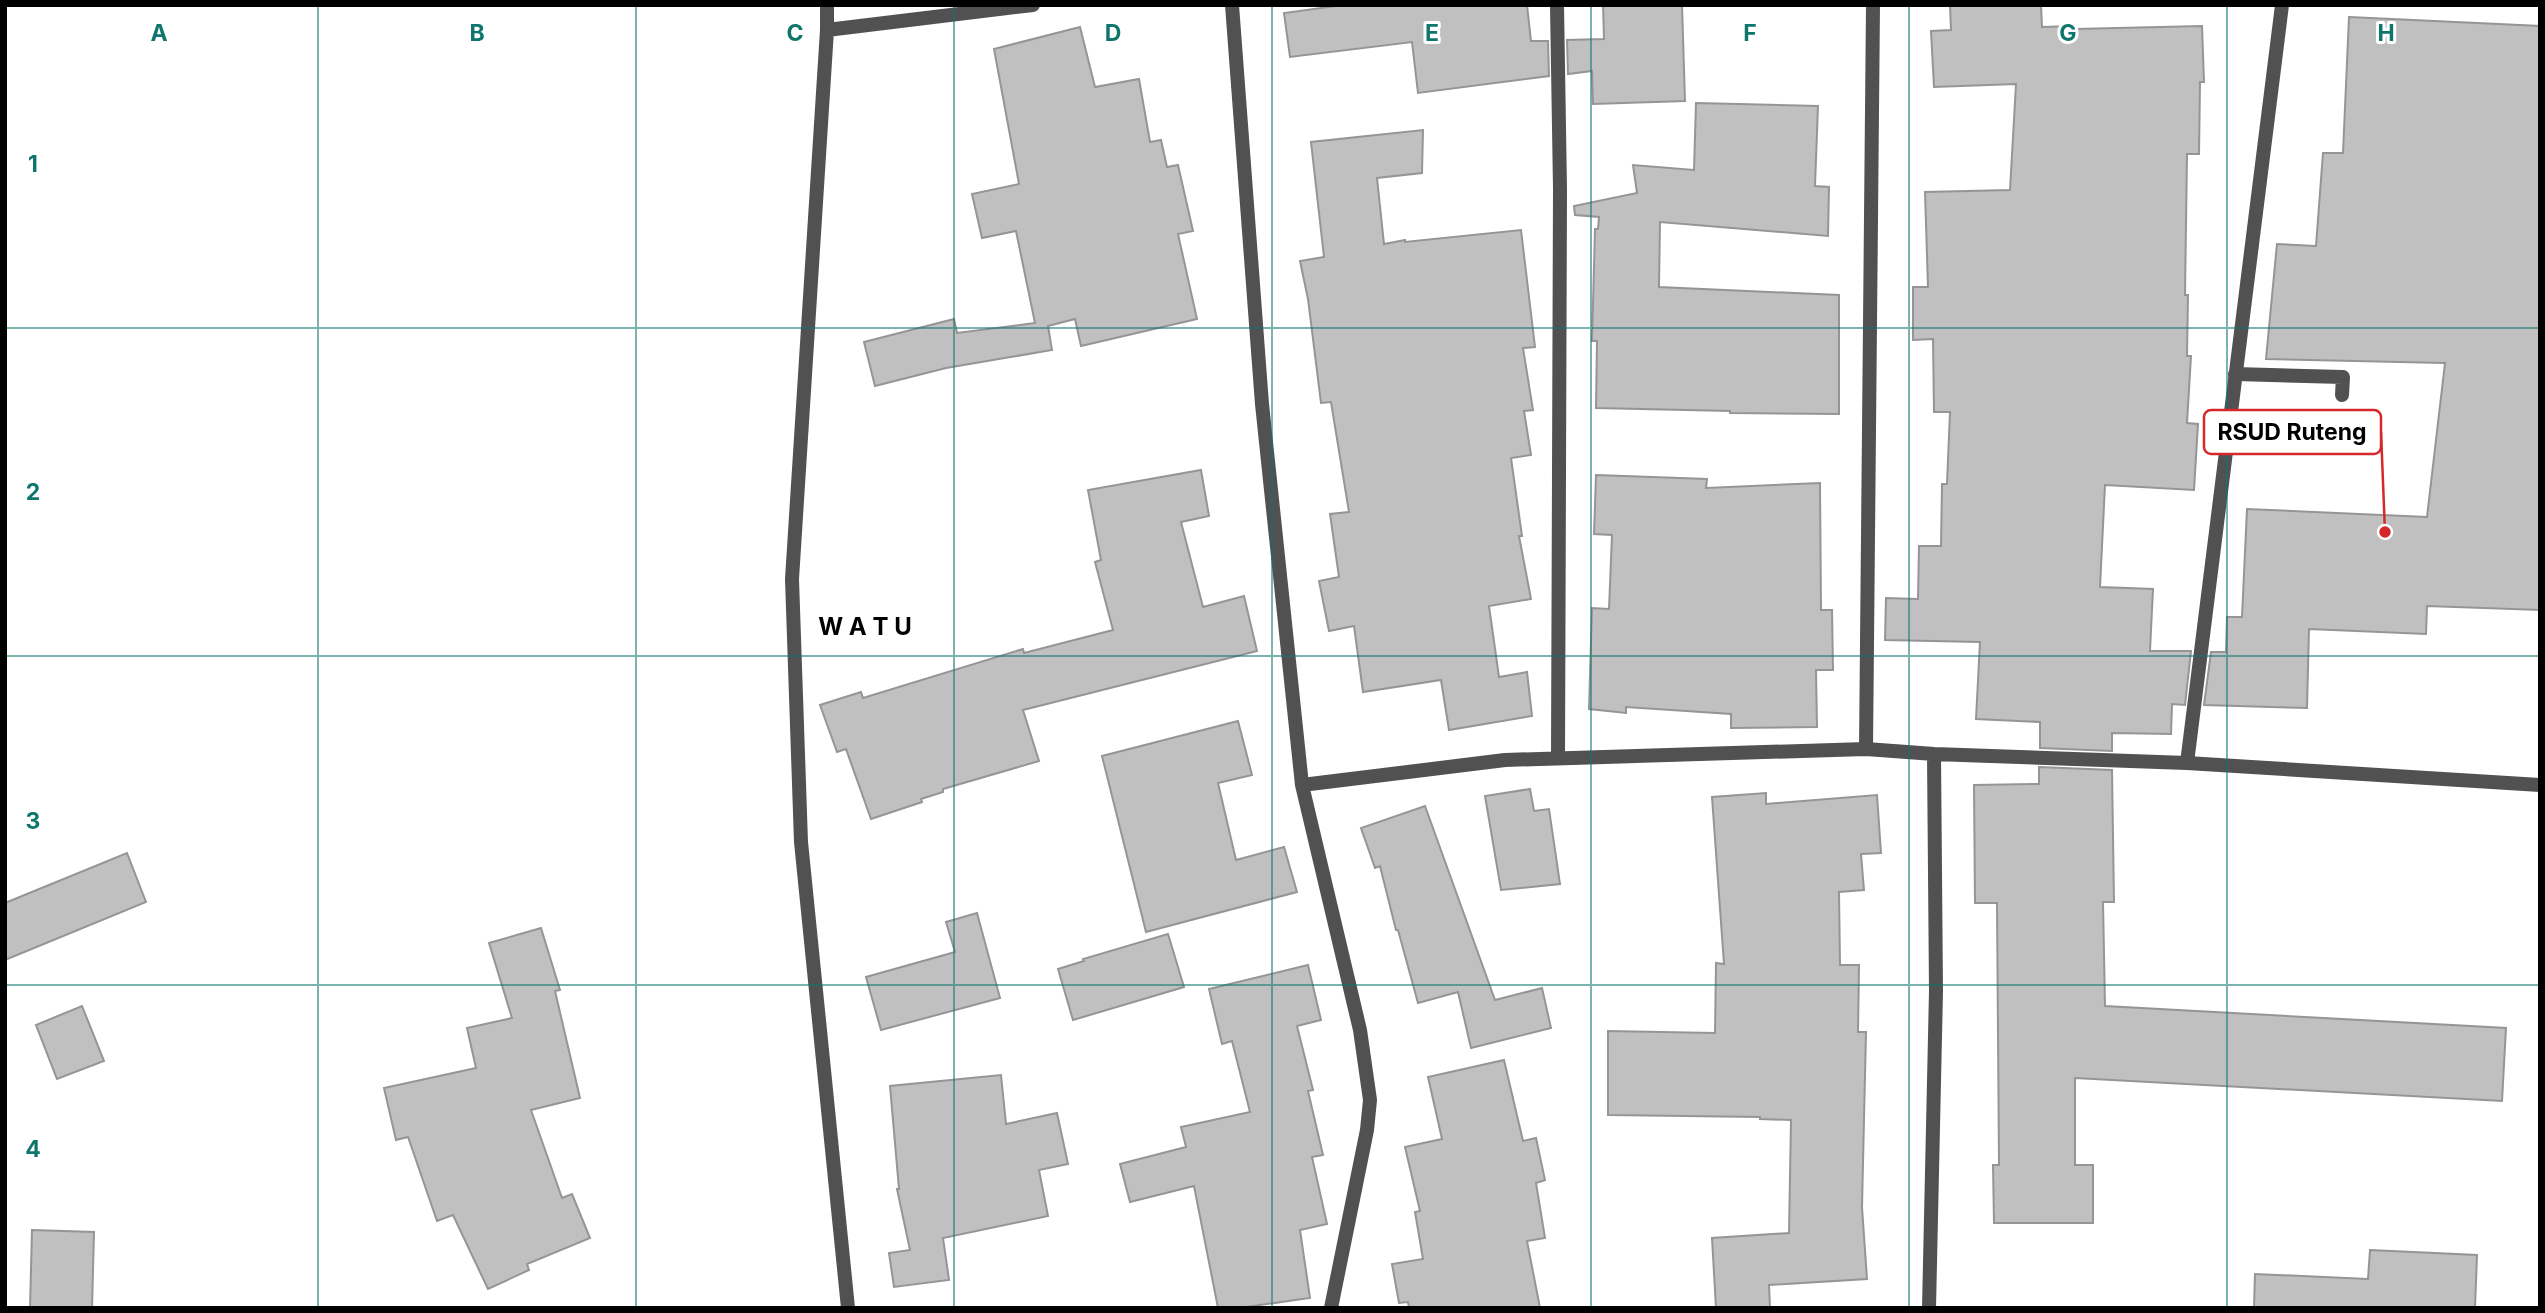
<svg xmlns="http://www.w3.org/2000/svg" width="2545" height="1313" font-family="Inter,sans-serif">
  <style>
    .building { fill: #c0c0c0; stroke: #959595; stroke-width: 2 }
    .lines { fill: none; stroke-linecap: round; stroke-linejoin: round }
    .service { stroke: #515151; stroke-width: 14 }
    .minor { stroke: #515151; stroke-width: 14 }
    .grid { fill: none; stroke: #0f766e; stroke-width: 2; stroke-opacity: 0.55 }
    .labels { text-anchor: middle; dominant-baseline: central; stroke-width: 6; stroke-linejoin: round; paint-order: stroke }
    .quarter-label { font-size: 24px; font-weight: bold; fill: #000; stroke: #fff }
    .grid-label { font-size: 23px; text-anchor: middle; font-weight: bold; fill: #0f766e; stroke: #fff; stroke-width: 6; stroke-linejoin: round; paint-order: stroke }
    .leader { fill: none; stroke: #d62828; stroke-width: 2.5 }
    .callout-dot { fill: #d62828; stroke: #fff; stroke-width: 2.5 }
    .callout { fill: #fff; stroke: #d62828; stroke-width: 2.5 }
    .callout-label { font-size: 23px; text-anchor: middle; font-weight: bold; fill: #000 }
  </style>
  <rect width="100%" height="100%" fill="#fff"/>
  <!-- building -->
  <path class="building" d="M 1343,5 L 1527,5 L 1531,41 L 1548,41 L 1549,76 L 1418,93 L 1412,42 L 1290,57 L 1284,13 Z
    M 1603,5 L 1682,5 L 1685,101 L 1593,104 L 1592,71 L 1568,74 L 1567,40 L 1604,39 Z
    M 1950,5 L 2041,5 L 2042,27 L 2075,26 L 2075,29 L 2202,26 L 2204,82 L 2200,82 L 2199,154 L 2187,154 L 2185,295 L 2188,295 L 2187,356 L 2191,356 L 2187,423 L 2198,424 L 2194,490 L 2105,485 L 2100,587 L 2153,589 L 2150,651 L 2191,651 L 2185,705 L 2172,704 L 2171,734 L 2112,733 L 2112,751 L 2040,748 L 2040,722 L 1976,719 L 1980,642 L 1885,640 L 1886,598 L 1918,599 L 1919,546 L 1941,546 L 1942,484 L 1947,484 L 1950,412 L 1934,412 L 1933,339 L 1913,340 L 1913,287 L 1928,287 L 1925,192 L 2010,190 L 2016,84 L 1934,87 L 1931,31 L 1951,30 Z
    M 2349,17 L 2540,26 L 2540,610 L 2427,606 L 2426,634 L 2309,629 L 2307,708 L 2204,705 L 2211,652 L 2226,652 L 2227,617 L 2242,617 L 2247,509 L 2427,517 L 2445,363 L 2266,359 L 2277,244 L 2316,246 L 2323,153 L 2343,153 Z
    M 1080,27 L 1095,87 L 1139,79 L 1150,142 L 1161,140 L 1167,167 L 1178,165 L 1193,231 L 1178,234 L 1197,319 L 1081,346 L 1075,319 L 1048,326 L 1052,350 L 946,368 L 875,386 L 864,342 L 954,319 L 957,333 L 1035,323 L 1016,231 L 982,238 L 972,194 L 1019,184 L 994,49 Z
    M 1696,103 L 1818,106 L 1815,186 L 1829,187 L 1828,236 L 1660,222 L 1659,287 L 1839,295 L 1839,414 L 1730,413 L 1730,411 L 1596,408 L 1597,341 L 1592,341 L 1595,229 L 1598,229 L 1599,217 L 1575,215 L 1574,206 L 1637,193 L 1633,165 L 1694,170 Z
    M 1423,130 L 1422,173 L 1377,178 L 1384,244 L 1405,240 L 1405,242 L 1521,230 L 1535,347 L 1523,348 L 1533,410 L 1524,411 L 1531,455 L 1511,458 L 1522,536 L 1519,536 L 1531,599 L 1489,606 L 1499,677 L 1527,672 L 1532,716 L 1449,730 L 1441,680 L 1363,692 L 1354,626 L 1329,631 L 1319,581 L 1339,577 L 1330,514 L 1349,512 L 1331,402 L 1321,403 L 1308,299 L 1300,261 L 1324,257 L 1311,142 Z
    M 1201,470 L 1209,516 L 1181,522 L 1203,607 L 1244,596 L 1257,651 L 1023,710 L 1039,761 L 943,789 L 943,792 L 921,799 L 922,802 L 871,819 L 846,749 L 837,752 L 820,705 L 861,692 L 863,698 L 1023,649 L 1024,653 L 1113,630 L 1095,562 L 1101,560 L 1088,490 Z
    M 1596,475 L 1707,479 L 1706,488 L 1820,483 L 1821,610 L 1832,610 L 1833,670 L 1816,670 L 1817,727 L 1731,728 L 1731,714 L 1626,707 L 1626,713 L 1589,709 L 1592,608 L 1609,609 L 1612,535 L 1594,534 Z
    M 1238,721 L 1252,775 L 1218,783 L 1236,860 L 1284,847 L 1297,892 L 1146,932 L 1102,756 Z
    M 2039,767 L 2112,770 L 2114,902 L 2103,902 L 2105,1006 L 2506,1028 L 2502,1101 L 2075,1078 L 2075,1165 L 2093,1165 L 2093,1223 L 1994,1223 L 1993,1165 L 1999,1165 L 1997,903 L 1975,903 L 1974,785 L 2039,784 Z
    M 1530,789 L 1534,811 L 1549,809 L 1560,884 L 1501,890 L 1485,796 Z
    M 1766,793 L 1766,804 L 1877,795 L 1881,853 L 1861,854 L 1864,890 L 1839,892 L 1840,965 L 1859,965 L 1858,1032 L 1866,1032 L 1862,1207 L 1867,1279 L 1769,1285 L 1770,1308 L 1716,1308 L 1712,1238 L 1789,1233 L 1791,1120 L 1760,1119 L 1760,1117 L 1608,1115 L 1608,1031 L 1715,1033 L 1716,963 L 1724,964 L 1712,797 Z
    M 1425,806 L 1495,1000 L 1542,988 L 1551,1028 L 1471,1048 L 1458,992 L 1418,1003 L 1398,930 L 1396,930 L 1380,866 L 1375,868 L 1361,828 Z
    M 127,853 L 146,902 L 5,960 L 5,903 Z
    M 977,913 L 1000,998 L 881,1030 L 866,977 L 955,952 L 946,922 Z
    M 541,928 L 560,990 L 555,991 L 580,1098 L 531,1110 L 562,1198 L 572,1194 L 590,1238 L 527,1264 L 529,1270 L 488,1289 L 453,1215 L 437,1221 L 408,1137 L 396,1140 L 384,1088 L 476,1068 L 467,1028 L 512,1018 L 489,943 Z
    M 1168,934 L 1184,987 L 1073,1020 L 1058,969 L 1084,961 L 1083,959 Z
    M 1308,965 L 1321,1020 L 1297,1026 L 1313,1090 L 1308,1091 L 1323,1155 L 1312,1157 L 1327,1224 L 1300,1230 L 1310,1298 L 1239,1308 L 1218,1308 L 1194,1186 L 1130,1202 L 1120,1164 L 1186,1147 L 1181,1127 L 1250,1112 L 1232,1041 L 1222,1044 L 1209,989 Z
    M 82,1006 L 104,1061 L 57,1079 L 36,1025 Z
    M 1504,1060 L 1523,1141 L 1536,1138 L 1545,1180 L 1536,1183 L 1545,1238 L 1527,1241 L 1540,1308 L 1409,1308 L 1408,1302 L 1399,1303 L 1392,1264 L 1423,1259 L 1415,1212 L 1420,1211 L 1405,1147 L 1442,1139 L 1428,1077 Z
    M 1001,1075 L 1006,1124 L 1057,1113 L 1068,1164 L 1039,1170 L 1048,1216 L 943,1238 L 949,1280 L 894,1287 L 889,1253 L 910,1250 L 897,1189 L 899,1189 L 890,1086 Z
    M 32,1230 L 94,1232 L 92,1308 L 30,1308 Z
    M 2370,1250 L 2477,1255 L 2475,1308 L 2254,1308 L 2255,1274 L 2368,1279 Z"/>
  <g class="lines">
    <!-- service -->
    <path class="service" d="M 2235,374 L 2343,377 L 2342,395"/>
    <!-- minor -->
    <path class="minor" d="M 827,5 L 827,30 L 1033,5
      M 1232,5 L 1262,404 L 1302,785
      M 1557,5 L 1560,189 L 1558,758
      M 827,30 L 792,579 L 801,842 L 848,1308
      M 1866,749 L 1873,5
      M 2187,763 L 2282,5
      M 1331,1308 L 1367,1130 L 1370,1100 L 1360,1030 L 1302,785 L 1505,760 L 1866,749 L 1934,754 L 2187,763 L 2540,785
      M 1929,1308 L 1936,991 L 1934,754"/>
  </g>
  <!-- grid -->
  <path class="grid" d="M 318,5 L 318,1308M 636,5 L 636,1308M 954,5 L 954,1308M 1272,5 L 1272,1308M 1591,5 L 1591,1308M 1909,5 L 1909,1308M 2227,5 L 2227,1308M 5,328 L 2540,328M 5,656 L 2540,656M 5,985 L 2540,985"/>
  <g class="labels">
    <!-- quarter labels -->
    <g class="quarter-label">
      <text x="865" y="626">W A T U</text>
    </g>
  </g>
  <g class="grid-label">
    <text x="159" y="41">A</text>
    <text x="477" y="41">B</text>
    <text x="795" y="41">C</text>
    <text x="1113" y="41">D</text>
    <text x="1432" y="41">E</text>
    <text x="1750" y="41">F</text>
    <text x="2068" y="41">G</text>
    <text x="2386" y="41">H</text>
    <text x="33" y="172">1</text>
    <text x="33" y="500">2</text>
    <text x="33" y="829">3</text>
    <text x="33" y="1157">4</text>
  </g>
  <!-- callouts -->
  <path class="leader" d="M2385 532L2381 432"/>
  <circle class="callout-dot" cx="2385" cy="532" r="7"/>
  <rect class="callout" x="2204" y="410" width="177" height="44" rx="7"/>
  <g class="callout-label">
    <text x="2292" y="440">RSUD Ruteng</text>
  </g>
  <!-- border -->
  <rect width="2545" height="1313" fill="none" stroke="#000000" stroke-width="14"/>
</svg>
